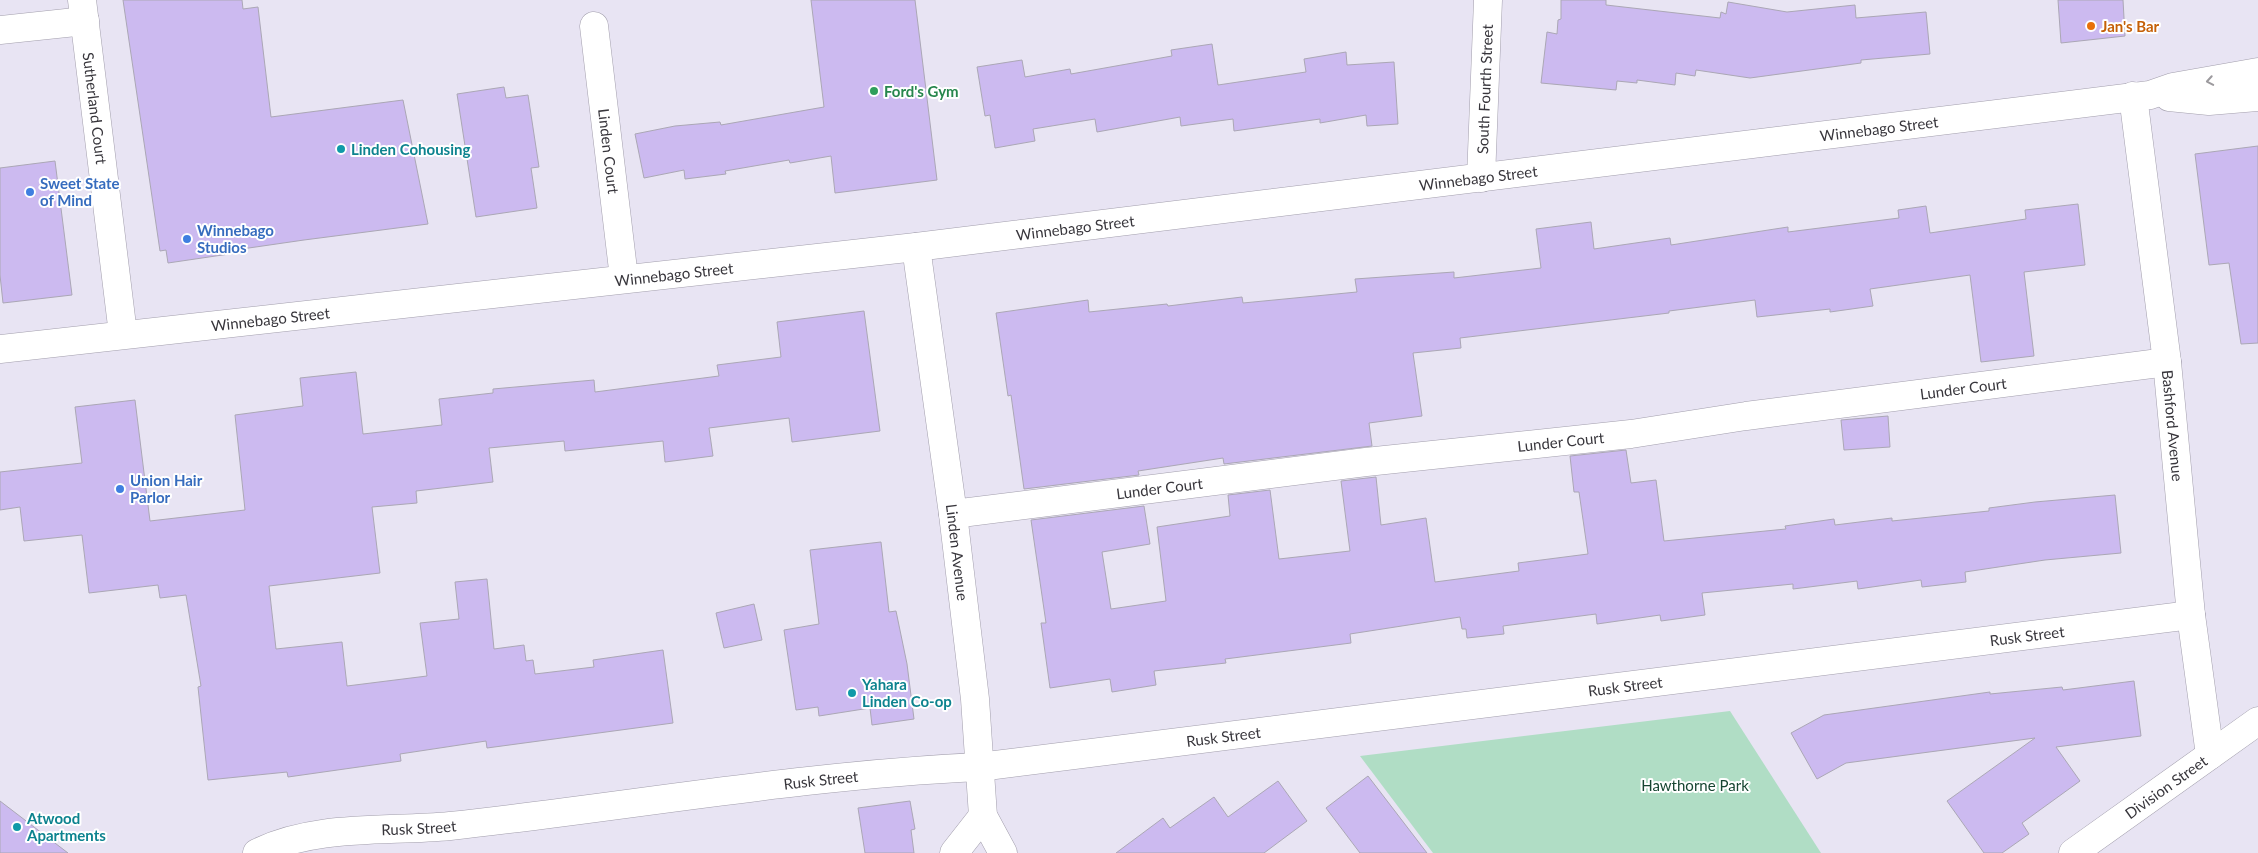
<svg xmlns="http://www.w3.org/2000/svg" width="2258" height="853" font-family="Lato,sans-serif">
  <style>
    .green { fill: #b0ddc5 }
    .building { fill: #ccbaf0; stroke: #aba7b5 }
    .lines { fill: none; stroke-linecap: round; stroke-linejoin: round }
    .minor-casing { stroke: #a29eac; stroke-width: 29 }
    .minor { stroke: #fff; stroke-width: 28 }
    .oneway { stroke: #9c9a9e }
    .food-dot { fill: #e8710a; stroke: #fff; stroke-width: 2 }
    .leisure-dot { fill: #2e9e5b; stroke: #fff; stroke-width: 2 }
    .culture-dot { fill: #0f9aa8; stroke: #fff; stroke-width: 2 }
    .shop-dot { fill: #3f7fe0; stroke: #fff; stroke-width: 2 }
    .labels { text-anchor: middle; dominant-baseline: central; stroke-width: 4; stroke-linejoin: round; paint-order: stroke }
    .food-label { font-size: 15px; font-weight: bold; fill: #c56008; stroke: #fff; text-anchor: start }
    .street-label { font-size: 15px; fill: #38363c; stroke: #fff }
    .leisure-label { font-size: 15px; font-weight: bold; fill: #27864d; stroke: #fff; text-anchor: start }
    .culture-label { font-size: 15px; font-weight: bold; fill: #0d838f; stroke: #fff; text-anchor: start }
    .shop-label { font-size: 15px; font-weight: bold; fill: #366cbe; stroke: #fff; text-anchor: start }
    .park-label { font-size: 15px; fill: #164531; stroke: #fff }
  </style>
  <rect width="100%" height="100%" fill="#e8e4f3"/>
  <!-- green -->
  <path class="green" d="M 1730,711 L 1821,853 L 1433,853 L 1360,756 Z"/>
  <!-- building -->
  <path class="building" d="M 123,0 L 242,0 L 243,9 L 258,7 L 271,117 L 403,100 L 428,224 L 304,240 L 235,250 L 236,253 L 168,263 L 166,250 L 160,251 Z
    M 811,0 L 915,0 L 937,180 L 835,193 L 831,156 L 790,163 L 789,160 L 725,171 L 726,174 L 685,179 L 684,170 L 644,178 L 635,134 L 675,126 L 720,122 L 721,125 L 824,107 Z
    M 1561,0 L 1606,0 L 1606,5 L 1720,18 L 1721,12 L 1726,14 L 1728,2 L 1787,12 L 1855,5 L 1856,18 L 1926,12 L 1930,54 L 1861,60 L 1861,63 L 1750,78 L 1696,70 L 1695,76 L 1676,73 L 1675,85 L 1637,80 L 1637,83 L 1617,81 L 1616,90 L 1541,83 L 1547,32 L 1557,34 L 1558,20 L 1561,19 Z
    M 2058,0 L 2123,0 L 2125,36 L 2061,43 Z
    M 1212,44 L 1218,85 L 1306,72 L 1304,59 L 1346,52 L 1347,65 L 1394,62 L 1398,124 L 1367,126 L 1366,115 L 1320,123 L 1320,119 L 1234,131 L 1233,119 L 1181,126 L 1180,117 L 1097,132 L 1095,119 L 1033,129 L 1035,141 L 995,148 L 990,115 L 985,116 L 977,67 L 1022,60 L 1025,77 L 1070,69 L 1071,74 L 1172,56 L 1171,50 Z
    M 504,87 L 506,98 L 528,95 L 539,167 L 531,168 L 537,208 L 476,217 L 457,94 Z
    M 2258,146 L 2258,343 L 2241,344 L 2229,263 L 2209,265 L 2195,154 Z
    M 55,161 L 72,295 L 3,303 L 0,275 L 0,168 Z
    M 2078,204 L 2085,265 L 2024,272 L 2034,356 L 1981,362 L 1970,275 L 1870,289 L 1873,306 L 1830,312 L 1830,309 L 1757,317 L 1755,300 L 1669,311 L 1669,313 L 1460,338 L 1461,348 L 1413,353 L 1422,416 L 1369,423 L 1372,446 L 1224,464 L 1223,458 L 1138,471 L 1139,475 L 1024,489 L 1011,395 L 1008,396 L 996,313 L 1088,300 L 1089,312 L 1167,304 L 1168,306 L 1242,297 L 1243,303 L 1357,292 L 1355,279 L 1454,272 L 1454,278 L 1541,268 L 1536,229 L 1591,222 L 1594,249 L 1670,238 L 1671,245 L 1788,227 L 1788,232 L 1899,218 L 1898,210 L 1926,206 L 1930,233 L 2026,219 L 2025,210 Z
    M 864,311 L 880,431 L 792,442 L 789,418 L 709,428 L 713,456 L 665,462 L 663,441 L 565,451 L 564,441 L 489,448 L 493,482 L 416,491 L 417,503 L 372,507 L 380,573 L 269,586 L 276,649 L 342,642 L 347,686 L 427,676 L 420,623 L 459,619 L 455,582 L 487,579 L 494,649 L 524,645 L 526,661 L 533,660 L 535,674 L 594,667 L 593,660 L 663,650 L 673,723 L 487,748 L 486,741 L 400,754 L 401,761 L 288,777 L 287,772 L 208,780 L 198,687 L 201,686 L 186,595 L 160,598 L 158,585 L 89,593 L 82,535 L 24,541 L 20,507 L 0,510 L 0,472 L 82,463 L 75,407 L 135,400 L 150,521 L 245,510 L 235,415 L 303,406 L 300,378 L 356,372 L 363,434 L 442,425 L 439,399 L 493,393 L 493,389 L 594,380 L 595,392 L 719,376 L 717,365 L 781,357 L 777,322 Z
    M 1888,416 L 1890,447 L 1844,450 L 1841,420 Z
    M 1626,450 L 1631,483 L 1656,480 L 1664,541 L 1786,529 L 1785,526 L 1834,519 L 1835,525 L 1892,518 L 1892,521 L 1989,511 L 1989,508 L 2035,502 L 2115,495 L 2121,553 L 2045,560 L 1965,572 L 1966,582 L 1922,587 L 1921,580 L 1858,589 L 1857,581 L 1793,589 L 1793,584 L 1702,593 L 1705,615 L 1661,621 L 1660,615 L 1597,624 L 1596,614 L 1503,626 L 1504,634 L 1467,638 L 1466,629 L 1462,629 L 1460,617 L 1350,634 L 1351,643 L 1225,659 L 1226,663 L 1154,671 L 1156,685 L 1112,692 L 1110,679 L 1050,688 L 1041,623 L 1046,623 L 1031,520 L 1144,506 L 1150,544 L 1102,552 L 1111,609 L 1166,601 L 1157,527 L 1230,516 L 1228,495 L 1270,490 L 1279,559 L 1350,551 L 1341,481 L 1376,477 L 1381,525 L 1426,518 L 1435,582 L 1519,571 L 1518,563 L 1588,554 L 1579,492 L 1574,492 L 1570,456 Z
    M 881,542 L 889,612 L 896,611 L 907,664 L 914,719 L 872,725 L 870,708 L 819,716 L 818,707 L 796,710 L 784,630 L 819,624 L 810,550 Z
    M 754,604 L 762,640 L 724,648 L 716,613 Z
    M 2134,681 L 2141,736 L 2056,747 L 2080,781 L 2022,823 L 2029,834 L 2002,853 L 1984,853 L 1947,801 L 2035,738 L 1846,763 L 1817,779 L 1791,733 L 1824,715 L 1990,692 L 1990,694 L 2062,687 L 2063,690 Z
    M 1368,776 L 1427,853 L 1360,853 L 1326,808 Z
    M 1278,781 L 1307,821 L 1264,853 L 1116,853 L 1163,818 L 1170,828 L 1214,797 L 1228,817 Z
    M 0,801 L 68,853 L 0,853 Z
    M 910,801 L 915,829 L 911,830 L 914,853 L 865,853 L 858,808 Z"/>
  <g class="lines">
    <defs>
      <g id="minor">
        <path id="s1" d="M 82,0 L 123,334"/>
        <path id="s2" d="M 594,26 L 624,278"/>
        <path d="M 0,30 L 85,21"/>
        <path id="s3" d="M 2133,96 L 2167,362 L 2191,615 L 2210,755"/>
        <path d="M 2169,97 L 2209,101 L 2258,97"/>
        <path id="s4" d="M 1481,178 L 1488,0"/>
        <path id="s5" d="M 916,247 L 953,514 L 975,699 L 983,816 L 1003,853"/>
        <path id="s6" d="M 0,349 L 916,247 L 2150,95 L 2173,87 L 2258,72"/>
        <path id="s7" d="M 953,514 L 1366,462 L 1631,434 L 1746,416 L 2167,362"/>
        <path id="s8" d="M 257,853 C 315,824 387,832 450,826 C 626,807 801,775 979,767 L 2191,615"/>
        <path d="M 954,853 L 983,816"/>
        <path id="s9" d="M 2073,853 L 2258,721"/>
      </g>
    </defs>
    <!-- minor casing -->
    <use href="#minor" class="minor-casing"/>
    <!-- minor -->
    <use href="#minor" class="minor"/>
  </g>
  <!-- one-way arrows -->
  <defs><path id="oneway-chevron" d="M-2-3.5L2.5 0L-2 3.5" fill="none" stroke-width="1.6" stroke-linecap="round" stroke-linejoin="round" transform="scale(1.25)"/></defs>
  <use class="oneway" href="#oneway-chevron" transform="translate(2210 81) rotate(170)"/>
  <!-- markers -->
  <circle class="food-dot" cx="2091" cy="26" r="5"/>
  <circle class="leisure-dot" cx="874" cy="91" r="5"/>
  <g class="culture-dot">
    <circle cx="341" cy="149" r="5"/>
    <circle cx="852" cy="693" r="5"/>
    <circle cx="17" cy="827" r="5"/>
  </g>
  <g class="shop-dot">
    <circle cx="30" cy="192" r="5"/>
    <circle cx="187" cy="239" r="5"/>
    <circle cx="120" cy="489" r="5"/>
  </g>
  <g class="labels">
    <!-- food labels -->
    <g class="food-label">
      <text x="2101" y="26">Jan's Bar</text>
    </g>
    <!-- street labels -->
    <g class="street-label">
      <text stroke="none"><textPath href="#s4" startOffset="89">South Fourth Street</textPath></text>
      <text stroke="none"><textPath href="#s1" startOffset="109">Sutherland Court</textPath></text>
      <text stroke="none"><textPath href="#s6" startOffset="1892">Winnebago Street</textPath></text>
      <text stroke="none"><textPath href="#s2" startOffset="126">Linden Court</textPath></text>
      <text stroke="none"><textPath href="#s6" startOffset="1488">Winnebago Street</textPath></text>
      <text stroke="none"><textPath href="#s6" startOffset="1082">Winnebago Street</textPath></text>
      <text stroke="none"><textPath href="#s6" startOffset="678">Winnebago Street</textPath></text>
      <text stroke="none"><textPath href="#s6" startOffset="272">Winnebago Street</textPath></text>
      <text stroke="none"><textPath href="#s7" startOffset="1018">Lunder Court</textPath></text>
      <text stroke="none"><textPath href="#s3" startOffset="332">Bashford Avenue</textPath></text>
      <text stroke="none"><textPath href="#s7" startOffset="612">Lunder Court</textPath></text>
      <text stroke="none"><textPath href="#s7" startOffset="208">Lunder Court</textPath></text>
      <text stroke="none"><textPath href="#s5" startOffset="308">Linden Avenue</textPath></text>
      <text stroke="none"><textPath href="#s8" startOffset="1785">Rusk Street</textPath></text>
      <text stroke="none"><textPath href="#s8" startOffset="1380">Rusk Street</textPath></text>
      <text stroke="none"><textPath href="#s8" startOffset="975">Rusk Street</textPath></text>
      <text stroke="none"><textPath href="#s8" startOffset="570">Rusk Street</textPath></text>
      <text stroke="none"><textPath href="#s9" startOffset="114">Division Street</textPath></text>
      <text stroke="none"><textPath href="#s8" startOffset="165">Rusk Street</textPath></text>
    </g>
    <!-- leisure labels -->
    <g class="leisure-label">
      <text x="884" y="91">Ford's Gym</text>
    </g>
    <!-- culture labels -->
    <g class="culture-label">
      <text x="351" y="149">Linden Cohousing</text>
      <text x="862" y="684">Yahara<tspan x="862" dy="17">Linden Co-op</tspan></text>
      <text x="27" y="818">Atwood<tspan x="27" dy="17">Apartments</tspan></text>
    </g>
    <!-- shop labels -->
    <g class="shop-label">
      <text x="40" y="183">Sweet State<tspan x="40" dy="17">of Mind</tspan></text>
      <text x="197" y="230">Winnebago<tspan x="197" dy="17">Studios</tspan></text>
      <text x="130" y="480">Union Hair<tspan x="130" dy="17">Parlor</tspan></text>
    </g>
    <!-- park labels -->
    <g class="park-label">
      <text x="1695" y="785">Hawthorne Park</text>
    </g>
  </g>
</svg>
